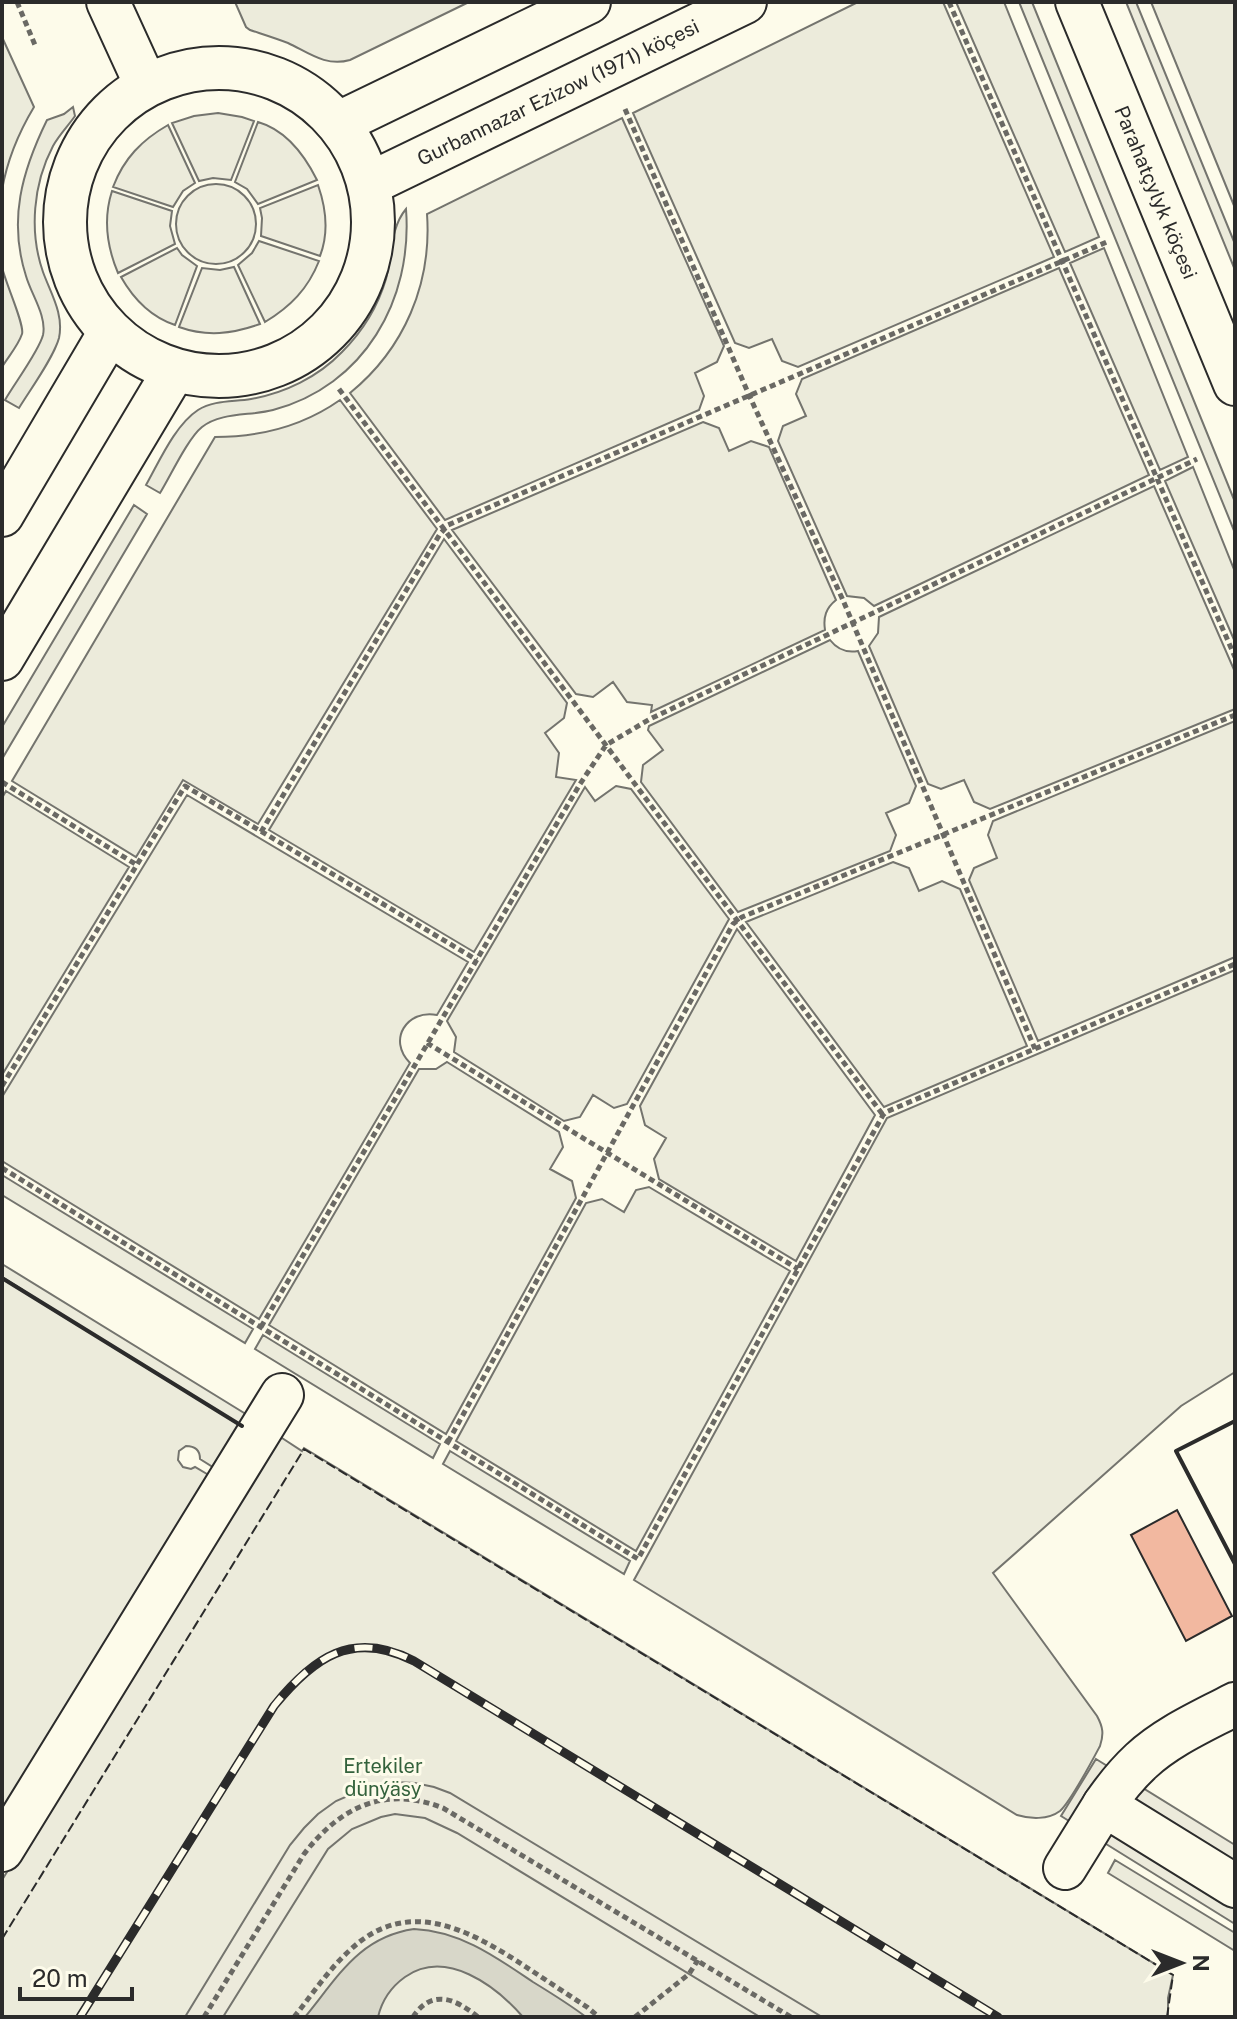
<svg xmlns="http://www.w3.org/2000/svg" width="1237" height="2019" font-family="'Public Sans',sans-serif">
  <style>
    .green { fill: #ecebdb; stroke: #74746e; stroke-width: 2 }
    .parking { fill: #eceadb; stroke: #74746e; stroke-width: 2 }
    .water { fill: #d8d7c9; stroke: #74746e; stroke-width: 2 }
    .building { fill: #f2b8a0; stroke: #2b2b2b; stroke-width: 2 }
    .lines { fill: none; stroke-linecap: round; stroke-linejoin: round }
    .minor-casing { stroke: #2b2b2b; stroke-width: 46 }
    .path { stroke: #6a6964; stroke-width: 5; stroke-dasharray: 6 4; stroke-linecap: butt }
    .minor { stroke: #fdfbea; stroke-width: 42 }
    .rail-casing { stroke: #2b2b2b; stroke-width: 9 }
    .rail { stroke: #fdfbea; stroke-width: 6; stroke-dasharray: 18; stroke-linecap: butt }
    .fence { stroke: #2b2b2b; stroke-width: 2; stroke-dasharray: 10 4; stroke-linecap: butt }
    .wall { stroke: #2b2b2b; stroke-width: 4 }
    .labels { text-anchor: middle; dominant-baseline: central; stroke-width: 6; stroke-linejoin: round; paint-order: stroke }
    .street-label { font-size: 20px; fill: #2b2b2b; stroke: #fdfbea }
    .park-label { font-size: 20px; fill: #34623c; stroke: #fdfbea }
  </style>
  <rect width="100%" height="100%" fill="#fdfbea"/>
  <!-- green -->
  <path class="green" d="M 235,2 L 469,2 L 350,60 C 326,67 309,53 288,43 C 275,38 262,34 250,30 L 246,27 Z
    M 858,2 L 943,2 L 1054,257 L 798,367 L 782,361 L 772,339 L 749,348 L 735,343 L 633,113 Z
    M 956,2 L 1004,2 L 1099,237 L 1065,252 Z
    M 1019,2 L 1032,2 L 1235,502 L 1235,533 Z
    M 1126,2 L 1136,2 L 1235,244 L 1235,270 Z
    M 1151,2 L 1235,2 L 1235,208 Z
    M 2,37 L 34,107 C 19,132 7,161 2,190 Z
    M 73,107 L 75,116 C 68,126 59,135 53,146 C 33,184 29,232 43,272 C 51,294 64,314 59,338 C 54,357 30,390 19,408 L 5,400 C 14,384 39,351 43,335 C 47,316 31,294 26,276 C 8,220 22,171 47,120 L 64,114 Z
    M 218,113 L 242,117 L 254,121 L 231,180 L 213,178 L 199,181 L 172,123 L 194,116 Z
    M 622,118 L 724,346 L 717,362 L 695,373 L 704,396 L 699,410 L 445,520 L 350,393 C 404,349 432,284 427,214 Z
    M 258,122 C 286,130 305,156 317,180 L 258,204 L 247,189 L 235,182 Z
    M 168,125 L 195,183 L 183,191 L 173,207 L 113,187 C 124,158 142,140 168,125 Z
    M176 224a40 40 0 1 1 80 0a40 40 0 1 1-80 0Z
    M 318,185 C 326,208 329,233 320,256 L 261,236 L 262,218 L 260,208 Z
    M 112,191 L 172,211 L 170,226 L 175,244 L 118,273 C 107,247 103,219 112,191 Z
    M 406,209 C 413,300 364,386 273,410 C 250,416 221,412 202,427 C 188,438 170,477 160,493 L 146,485 C 159,462 175,425 198,410 C 214,400 233,402 251,399 C 285,393 318,377 342,352 C 362,332 378,306 386,279 C 392,256 390,228 406,209 Z
    M 259,241 L 319,261 C 308,289 290,307 265,322 L 238,265 L 252,253 Z
    M 177,248 L 182,255 L 197,266 L 175,325 C 151,317 133,298 121,277 Z
    M 1104,248 L 1188,457 L 1160,470 L 1070,263 Z
    M 2,267 C 5,282 25,325 22,334 C 18,346 8,357 2,367 Z
    M 234,267 L 260,324 C 232,334 207,337 179,327 L 202,268 L 220,270 Z
    M 1059,268 L 1149,475 L 874,606 L 864,598 L 847,596 L 778,441 L 783,426 L 806,416 L 796,394 L 802,379 Z
    M 340,400 L 437,529 L 258,824 L 183,780 L 136,857 L 12,781 L 215,437 C 260,437 303,426 340,400 Z
    M 703,422 L 719,428 L 729,451 L 751,441 L 769,447 L 836,600 C 826,608 823,617 825,630 L 651,712 L 652,705 L 627,702 L 613,682 L 593,697 L 576,694 L 452,530 Z
    M 1193,467 L 1235,572 L 1235,642 L 1165,481 Z
    M 1154,486 L 1235,672 L 1235,709 L 990,809 L 974,802 L 964,780 L 941,789 L 928,784 L 869,646 L 878,633 L 879,617 Z
    M 134,505 L 147,514 L 2,759 L 2,727 Z
    M 444,539 L 567,703 L 564,718 L 545,733 L 559,753 L 556,777 L 576,780 L 474,952 L 269,830 Z
    M 830,640 C 837,649 847,653 858,651 L 916,786 L 909,803 L 886,813 L 896,835 L 890,851 L 738,912 L 641,782 L 643,765 L 663,750 L 648,730 L 649,726 Z
    M 1235,721 L 1235,957 L 1038,1041 L 969,880 L 974,868 L 997,858 L 988,835 L 993,821 Z
    M 616,786 L 631,789 L 729,919 L 627,1104 L 614,1108 L 593,1095 L 580,1117 L 564,1121 L 454,1052 L 456,1037 L 447,1021 L 585,787 L 595,801 Z
    M 6,791 L 129,867 L 2,1075 L 2,798 Z
    M 187,795 L 468,962 L 437,1015 C 407,1009 387,1040 410,1063 L 259,1319 L 2,1161 L 2,1097 Z
    M 893,862 L 909,868 L 919,891 L 942,881 L 960,889 L 1027,1046 L 884,1107 L 746,922 Z
    M 737,929 L 875,1115 L 796,1261 L 659,1179 L 654,1159 L 666,1138 L 645,1125 L 640,1106 Z
    M 1235,970 L 1235,1372 L 1181,1406 L 993,1573 L 1097,1716 C 1103,1727 1104,1734 1100,1746 C 1092,1761 1071,1801 1060,1811 C 1048,1820 1030,1819 1017,1815 L 634,1580 L 887,1118 Z
    M 447,1062 L 559,1132 L 563,1147 L 550,1169 L 572,1181 L 576,1198 L 446,1434 L 269,1325 L 419,1069 L 436,1069 Z
    M 2,1175 L 253,1329 L 245,1343 L 2,1195 Z
    M 649,1187 L 790,1271 L 636,1551 L 456,1441 L 586,1203 L 602,1199 L 624,1212 L 636,1190 Z
    M 2,1264 L 249,1416 L 216,1469 L 200,1459 C 200,1450 195,1446 186,1446 L 179,1451 L 178,1460 L 183,1467 L 191,1469 L 195,1467 L 212,1477 L 2,1816 L 2,1278 L 23,1290 L 2,1277 Z
    M 263,1335 L 440,1444 L 433,1458 L 255,1349 Z
    M 282,1438 L 302,1451 L 304,1448 L 1173,1975 L 1168,1998 L 1168,2017 L 2,2017 L 2,1880 L 268,1449 L 276,1440 Z
    M 450,1451 L 630,1561 L 624,1574 L 443,1464 Z
    M 1115,1860 L 1235,1933 L 1235,1951 L 1108,1873 Z"/>
  <!-- parking -->
  <path class="parking" d="M 1096,1759 L 1235,1845 L 1235,1924 L 1061,1816 Z
    M 394,1782 L 415,1783 L 434,1787 L 450,1793 L 822,2017 L 760,2017 L 457,1833 L 425,1818 L 395,1814 L 381,1817 L 352,1829 L 328,1849 L 223,2017 L 185,2017 L 290,1845 L 304,1828 L 318,1814 L 336,1801 L 373,1785 Z"/>
  <!-- water -->
  <path class="water" d="M 414,1929 C 460,1931 496,1957 533,1982 C 551,1993 569,2004 586,2017 L 523,2017 C 496,1986 446,1948 405,1977 C 391,1987 382,2000 378,2017 L 305,2017 C 338,1977 359,1937 414,1929 Z"/>
  <!-- building -->
  <path class="building" d="M 1177,1510 L 1232,1616 L 1186,1641 L 1131,1535 Z"/>
  <g class="lines">
    <defs>
      <g id="minor">
        <path d="M 108,2 L 146,85"/>
        <path id="s1" d="M 1077,2 L 1235,384"/>
        <circle cx="219" cy="222" r="154"/>
        <path d="M 339,123 L 589,2"/>
        <path id="s2" d="M 369,184 L 745,2"/>
        <path d="M 2,515 L 110,332"/>
        <path d="M 2,659 L 174,371"/>
        <path d="M 1104,1805 C 1115,1789 1127,1774 1141,1761 C 1168,1736 1203,1721 1235,1704"/>
        <path d="M 2,1850 L 282,1395"/>
        <path d="M 1065,1868 L 1104,1805 L 1235,1886"/>
      </g>
    </defs>
    <!-- minor casing -->
    <use href="#minor" class="minor-casing"/>
    <!-- path -->
    <path class="path" d="M 17,2 L 35,45
      M 949,2 L 1235,657
      M 625,109 L 749,395 L 842,598 L 1035,1049
      M 339,389 L 883,1115
      M 2,782 L 137,865
      M 261,832 L 440,534 L 448,525 L 1109,241
      M 427,1043 L 798,1269
      M 2,1086 L 185,786 L 477,960
      M 2,1168 L 638,1559 L 883,1115 L 886,1112 L 1235,964
      M 261,1327 L 580,784 L 606,745 L 650,719 L 1197,459
      M 448,1442 L 733,924 L 742,917 L 1235,715
      M 204,2017 L 304,1854 C 340,1807 385,1785 443,1808 L 791,2017
      M 294,2017 C 312,1995 328,1970 349,1951 C 407,1895 470,1930 526,1967 C 546,1980 567,1994 587,2007 L 599,2017
      M 413,2017 C 432,1988 456,1999 478,2017
      M 635,2017 L 689,1974 L 698,1960"/>
    <!-- minor -->
    <use href="#minor" class="minor"/>
    <defs>
      <path id="rail" d="M 80,2017 L 274,1706 C 313,1658 352,1629 414,1661 L 998,2017"/>
    </defs>
    <!-- rail casing -->
    <use href="#rail" class="rail-casing"/>
    <!-- rail -->
    <use href="#rail" class="rail"/>
    <!-- fence -->
    <path class="fence" d="M 2,1939 L 304,1449 L 1173,1975 L 1167,2017"/>
    <!-- wall -->
    <path class="wall" d="M 2,1278 L 242,1426
      M 1235,1421 L 1176,1451 L 1235,1564"/>
  </g>
  <g class="labels">
    <!-- street labels -->
    <g class="street-label">
      <text stroke="none"><textPath href="#s2" startOffset="210">Gurbannazar Ezizow (1971) köçesi</textPath></text>
      <text stroke="none"><textPath href="#s1" startOffset="206">Parahatçylyk köçesi</textPath></text>
    </g>
    <!-- park labels -->
    <g class="park-label">
      <text x="383" y="1766">Ertekiler<tspan x="383" dy="23">dünýäsy</tspan></text>
    </g>
  </g>
  <!-- border -->
  <rect width="1237" height="2019" fill="none" stroke="#2b2b2b" stroke-width="8"/>
  <!-- north arrow -->
  <g transform="translate(1181 1963) rotate(90)" stroke="#fdfbea" stroke-width="6" paint-order="stroke">
  <path d="M0-6L14 30L0 20L-14 30Z" fill="#2b2b2b"/>
  <text y="-12" font-size="22" font-weight="bold" text-anchor="middle" fill="#2b2b2b">N</text>
  </g>
  <!-- scale -->
  <path d="M20 1987v12h112v-12" fill="none" stroke="#2b2b2b" stroke-width="4"/>
  <text x="32" y="1987" font-size="24" fill="#2b2b2b" stroke="#fdfbea" stroke-width="6" paint-order="stroke">20 m</text>
</svg>
